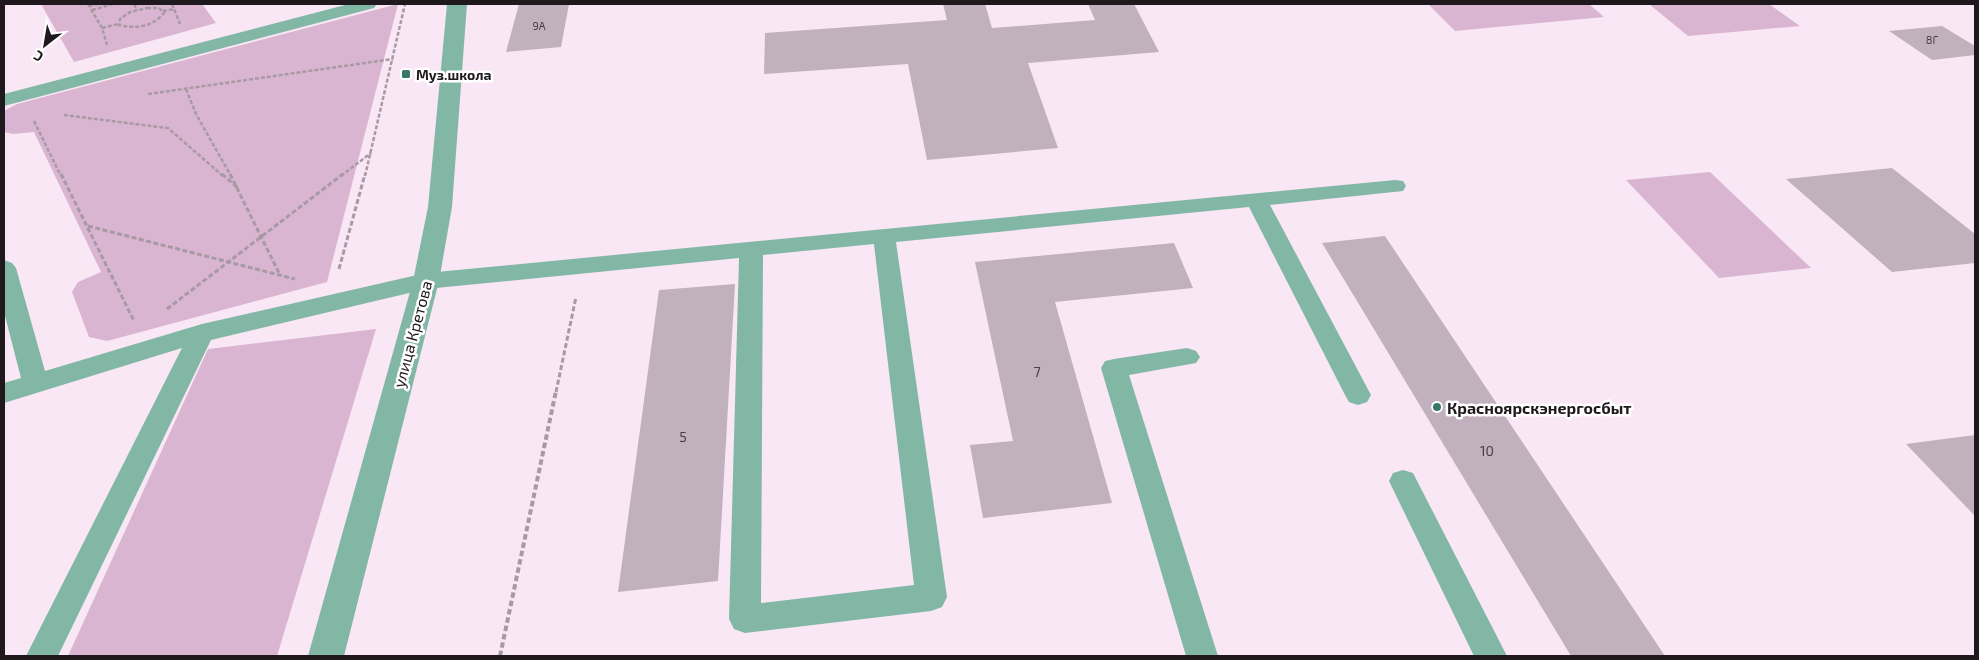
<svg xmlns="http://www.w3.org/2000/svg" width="1979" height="660" font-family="'Exo 2',sans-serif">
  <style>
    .green { fill: #d9b5d1 }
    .building { fill: #c1b0bd }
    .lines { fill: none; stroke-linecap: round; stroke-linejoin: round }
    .path-far2 { stroke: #a89aa5; stroke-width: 2.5; stroke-dasharray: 4 2; stroke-linecap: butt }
    .path-far1 { stroke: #a89aa5; stroke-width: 3; stroke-dasharray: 5 2.5; stroke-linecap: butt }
    .path { stroke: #a89aa5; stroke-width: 4; stroke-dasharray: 5.5 3; stroke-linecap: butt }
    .service { fill: #82b7a6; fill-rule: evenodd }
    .tertiary { fill: #82b7a6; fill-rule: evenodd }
    .poi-dot { fill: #397866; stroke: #fff; stroke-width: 2 }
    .labels { text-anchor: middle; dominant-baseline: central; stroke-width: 5; stroke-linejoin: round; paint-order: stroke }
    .far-number-label { font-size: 11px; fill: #483f46 }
    .far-poi-label { font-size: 14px; font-weight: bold; fill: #1f191e; stroke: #fff; text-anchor: start }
    .number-label { font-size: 14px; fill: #483f46 }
    .street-label { font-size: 16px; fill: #1f191e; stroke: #fff }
    .poi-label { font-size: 16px; font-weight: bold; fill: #1f191e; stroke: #fff; text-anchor: start }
  </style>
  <rect width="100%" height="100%" fill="#f9e7f5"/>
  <!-- green -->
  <path class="green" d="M 41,4 L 202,4 L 216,23 L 74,62 Z
    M 398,4 L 327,282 L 107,341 L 89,337 L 72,292 L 78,282 L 101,272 L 34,132 L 13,134 L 4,132 L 4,111 L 17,104 Z
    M 1428,4 L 1589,4 L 1604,17 L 1455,31 Z
    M 1649,4 L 1769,4 L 1800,26 L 1688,36 Z
    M 1710,172 L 1811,268 L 1719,278 L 1626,180 Z
    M 376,329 L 277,656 L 68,656 L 208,349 Z"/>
  <!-- building -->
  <path class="building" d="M 519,4 L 569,4 L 561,47 L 506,52 Z
    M 943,4 L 985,4 L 992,28 L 1095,20 L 1088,4 L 1134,4 L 1159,52 L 1028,63 L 1058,148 L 927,160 L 908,64 L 764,74 L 765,33 L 947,20 Z
    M 1942,26 L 1975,46 L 1975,55 L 1932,60 L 1889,31 Z
    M 1892,168 L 1975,234 L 1975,263 L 1892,272 L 1786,179 Z
    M 1385,236 L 1665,656 L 1571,656 L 1322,243 Z
    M 1174,243 L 1193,288 L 1055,302 L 1112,503 L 983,518 L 970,445 L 1013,441 L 975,262 Z
    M 735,284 L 718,581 L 618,592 L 659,290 Z
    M 1975,435 L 1975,516 L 1906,444 Z"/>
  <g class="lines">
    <!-- path-far2 -->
    <path class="path-far2" d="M 88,4 L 102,28 L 107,45
      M 134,4 L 137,10
      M 172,4 L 180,24
      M 89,6 L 98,4
      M 147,8 L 159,8 L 164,13 C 153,27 135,29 119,25 L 120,19 L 130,12 Z
      M 92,10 L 113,4
      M 163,11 L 174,9
      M 102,28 L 118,24
      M 186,89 L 196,114 L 231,176
      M 148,94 L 393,59
      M 64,115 L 168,128 L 223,176
      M 34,121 L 61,176
      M 341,176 L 371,153
      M 365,176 L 405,4"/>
    <!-- path-far1 -->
    <path class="path-far1" d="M 61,174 L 134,321
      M 222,174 L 238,188
      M 230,174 L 280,275
      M 88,226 L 295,279
      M 339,269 L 365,174
      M 167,309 L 343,174
      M 556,392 L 576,297"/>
    <!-- path -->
    <path class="path" d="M 500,656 L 556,391"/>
    <!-- service -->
    <path class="service" d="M 349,4 L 377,4 L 374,8 L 4,106 L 4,94 Z
      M 1395,180 L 1403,181 L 1406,186 L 1403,191 L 1270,205 L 1371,395 L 1367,402 L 1358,405 L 1349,402 L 1345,395 L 1249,207 L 896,242 L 947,597 L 942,607 L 931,611 L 745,633 L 734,629 L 729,619 L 739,258 L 426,289 L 211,340 L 58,656 L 26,656 L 182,348 L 4,403 L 4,383 L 21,378 L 4,312 L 4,260 L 12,263 L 16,268 L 45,371 L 202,324 L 426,273 ZM 874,244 L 914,585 L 761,603 L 763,255 Z
      M 1187,348 L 1196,351 L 1200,357 L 1196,363 L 1129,375 L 1218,656 L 1186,656 L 1101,368 L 1105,361 L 1114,359 Z
      M 1403,470 L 1413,473 L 1507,656 L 1474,656 L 1389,481 L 1393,473 Z"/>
    <!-- tertiary -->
    <path class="tertiary" d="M 447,4 L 467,4 L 452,207 L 439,281 L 344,656 L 308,656 L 413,281 L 428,207 Z"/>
  </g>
  <!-- markers -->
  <g class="poi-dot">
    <rect x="401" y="69" width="10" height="10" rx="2.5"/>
    <circle cx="1437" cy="407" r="5"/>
  </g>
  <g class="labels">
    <!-- far-number labels -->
    <g class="far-number-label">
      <text x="539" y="25">9А</text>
      <text x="1932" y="39">8Г</text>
    </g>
    <!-- far-poi labels -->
    <g class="far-poi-label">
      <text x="416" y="74">Муз.школа</text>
    </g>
    <!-- number labels -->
    <g class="number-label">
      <text x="1037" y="371">7</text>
      <text x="683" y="436">5</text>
      <text x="1487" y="450">10</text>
    </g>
    <!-- street labels -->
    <g class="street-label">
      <text transform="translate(412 334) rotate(-75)">улица Кретова</text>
    </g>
    <!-- poi labels -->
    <g class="poi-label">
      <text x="1447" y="407">Красноярскэнергосбыт</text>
    </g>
  </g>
  <!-- border -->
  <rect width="1979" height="660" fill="none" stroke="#1f191e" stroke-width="10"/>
  <!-- north arrow -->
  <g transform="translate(45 45) rotate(211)" stroke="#ffffff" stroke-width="4" paint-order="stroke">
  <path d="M0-4L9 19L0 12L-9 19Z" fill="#1f191e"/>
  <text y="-8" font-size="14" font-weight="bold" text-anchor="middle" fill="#1f191e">С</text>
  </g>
</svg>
